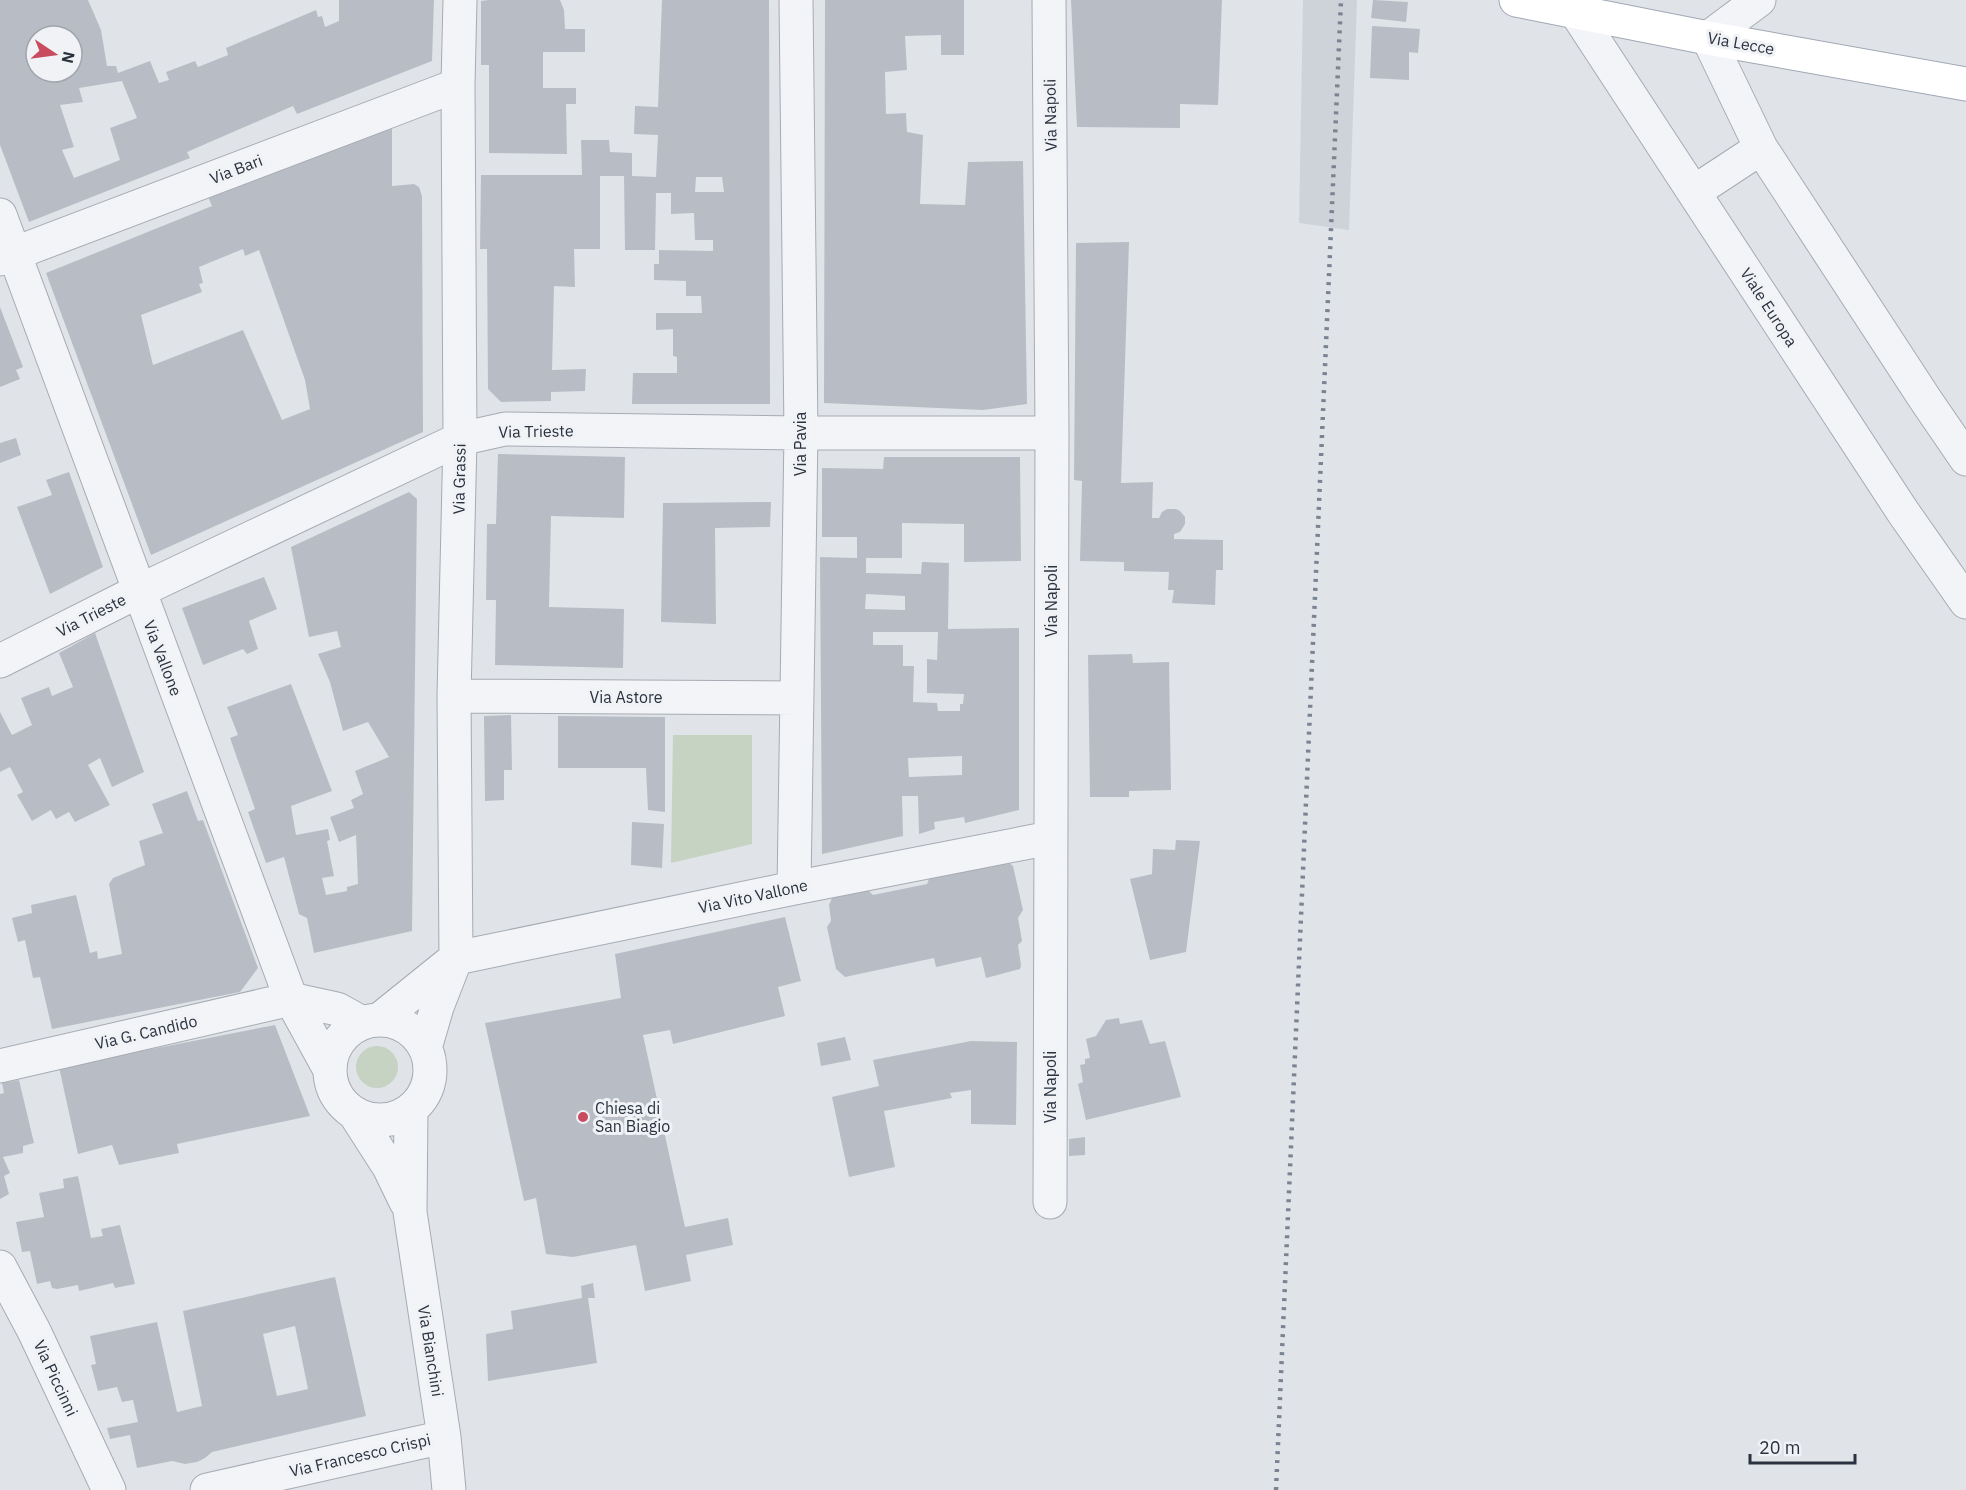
<svg xmlns="http://www.w3.org/2000/svg" width="1966" height="1490" font-family="'IBM Plex Sans',sans-serif">
  <style>
    .built { fill: #ced3da }
    .green { fill: #c6d2c2 }
    .building { fill: #b8bdc5; fill-rule: evenodd }
    .lines { fill: none; stroke-linecap: round; stroke-linejoin: round }
    .minor-casing { stroke: #a6abb3; stroke-width: 35 }
    .major-casing { stroke: #a0a8b4; stroke-width: 35 }
    .minor { stroke: #f3f4f7; stroke-width: 33 }
    .major { stroke: #fff; stroke-width: 33 }
    .rail { stroke: #7a8391; stroke-width: 4.5; stroke-dasharray: 3 6; stroke-linecap: butt }
    .poi-dot { fill: #c84b5f; stroke: #f0f2f6; stroke-width: 2 }
    .labels { text-anchor: middle; dominant-baseline: central; stroke-width: 6; stroke-linejoin: round; paint-order: stroke }
    .street-label { font-size: 16px; fill: #2a323f; stroke: #f0f2f6 }
    .poi-label { font-size: 16px; fill: #2a323f; stroke: #f0f2f6; text-anchor: start }
  </style>
  <rect width="100%" height="100%" fill="#e0e4e9"/>
  <!-- built -->
  <path class="built" d="M 1303,0 L 1357,0 L 1349,230 L 1299,223 Z"/>
  <!-- green -->
  <path class="green" d="M 673,735 L 752,735 L 752,844 L 671,863 Z
    M356 1067a21 21 0 1 1 42 0a21 21 0 1 1-42 0Z"/>
  <!-- building -->
  <path class="building" d="M 0,0 L 88,0 L 101,30 L 107,66 L 116,66 L 118,73 L 150,61 L 159,83 L 169,80 L 166,72 L 195,61 L 198,67 L 228,55 L 226,48 L 316,10 L 318,17 L 322,16 L 325,27 L 339,21 L 339,0 L 434,0 L 432,61 L 297,114 L 293,106 L 187,152 L 190,158 L 29,222 L 0,145 ZM 36,36 L 72,36 L 72,72 L 36,72 ZM 122,81 L 137,118 L 110,128 L 120,160 L 74,178 L 62,150 L 74,147 L 60,105 L 83,102 L 79,88 Z
    M 489,0 L 560,0 L 564,10 L 565,29 L 585,29 L 585,52 L 543,52 L 543,88 L 576,88 L 576,104 L 566,104 L 567,154 L 489,153 L 489,65 L 481,65 L 481,1 Z
    M 662,0 L 769,0 L 770,404 L 632,404 L 633,373 L 677,373 L 677,357 L 673,356 L 673,329 L 656,330 L 656,313 L 702,313 L 701,296 L 686,296 L 686,281 L 654,280 L 654,264 L 659,264 L 659,250 L 713,251 L 713,240 L 695,240 L 694,213 L 671,214 L 671,193 L 656,193 L 655,250 L 625,250 L 624,176 L 600,176 L 600,249 L 574,249 L 575,287 L 554,286 L 552,370 L 586,369 L 585,391 L 551,392 L 551,401 L 501,402 L 488,389 L 487,249 L 480,249 L 481,175 L 582,175 L 581,140 L 609,140 L 610,152 L 632,153 L 632,176 L 656,177 L 658,135 L 634,134 L 635,106 L 658,107 ZM 696,177 L 722,177 L 724,192 L 695,192 Z
    M 825,0 L 964,0 L 964,55 L 941,55 L 941,35 L 905,36 L 907,70 L 885,72 L 886,114 L 906,113 L 907,132 L 923,135 L 920,204 L 965,205 L 968,162 L 1023,161 L 1027,404 L 983,410 L 824,403 Z
    M 1071,0 L 1222,0 L 1218,105 L 1180,104 L 1180,128 L 1077,127 Z
    M 1373,0 L 1408,2 L 1406,22 L 1371,18 Z
    M 1372,26 L 1420,29 L 1418,53 L 1409,52 L 1409,80 L 1370,78 Z
    M 392,117 L 392,186 L 414,184 L 419,187 L 422,196 L 423,432 L 151,555 L 46,273 L 212,206 L 206,192 ZM 243,249 L 245,256 L 259,250 L 305,380 L 310,409 L 282,420 L 243,330 L 153,365 L 141,315 L 202,292 L 199,284 L 203,283 L 199,267 Z
    M 1129,242 L 1121,483 L 1153,482 L 1152,518 L 1159,518 L 1162,512 L 1167,509 L 1176,509 L 1180,511 L 1185,517 L 1185,524 L 1180,532 L 1174,534 L 1174,539 L 1223,540 L 1223,570 L 1216,570 L 1215,605 L 1172,603 L 1174,590 L 1168,590 L 1169,572 L 1124,571 L 1124,562 L 1080,561 L 1082,481 L 1074,480 L 1076,243 Z
    M 0,307 L 23,367 L 16,370 L 20,379 L 0,387 Z
    M 16,438 L 21,455 L 0,463 L 0,443 Z
    M 498,454 L 625,457 L 624,518 L 551,516 L 549,607 L 624,609 L 623,668 L 495,665 L 496,600 L 486,600 L 487,524 L 496,524 Z
    M 884,457 L 1020,457 L 1021,561 L 964,562 L 964,524 L 902,523 L 902,558 L 866,558 L 866,573 L 921,574 L 922,562 L 949,563 L 948,629 L 1019,628 L 1019,810 L 965,823 L 964,817 L 934,822 L 935,829 L 919,834 L 918,796 L 902,796 L 903,836 L 822,854 L 820,557 L 857,558 L 857,537 L 822,537 L 822,468 L 883,469 ZM 866,594 L 905,596 L 905,610 L 865,609 ZM 873,632 L 938,632 L 937,660 L 927,659 L 927,693 L 964,694 L 963,704 L 960,704 L 960,711 L 938,711 L 937,703 L 913,702 L 914,666 L 903,666 L 903,645 L 873,645 ZM 962,756 L 962,775 L 909,777 L 908,758 Z
    M 69,472 L 103,567 L 50,594 L 17,507 L 52,495 L 46,480 Z
    M 409,492 L 417,499 L 412,931 L 314,953 L 307,918 L 299,914 L 284,857 L 266,863 L 248,812 L 255,809 L 230,738 L 238,735 L 227,707 L 291,684 L 332,791 L 291,806 L 296,835 L 328,829 L 330,840 L 327,841 L 334,876 L 322,878 L 326,895 L 347,891 L 347,887 L 358,884 L 356,835 L 339,842 L 330,817 L 354,808 L 351,800 L 363,794 L 355,771 L 389,757 L 368,722 L 343,731 L 330,682 L 318,654 L 341,647 L 337,631 L 309,637 L 291,547 Z
    M 771,502 L 770,527 L 715,528 L 716,624 L 661,622 L 663,503 Z
    M 264,577 L 277,609 L 249,621 L 258,649 L 247,654 L 243,649 L 203,665 L 182,608 Z
    M 95,633 L 144,772 L 112,787 L 100,758 L 88,765 L 110,805 L 75,822 L 69,812 L 56,819 L 51,810 L 32,821 L 17,795 L 23,792 L 10,767 L 0,772 L 0,712 L 12,735 L 32,725 L 21,698 L 49,687 L 52,696 L 73,687 L 59,653 Z
    M 1132,654 L 1133,663 L 1169,662 L 1171,790 L 1129,791 L 1129,797 L 1090,797 L 1088,655 Z
    M 511,715 L 512,770 L 504,770 L 504,800 L 485,801 L 484,716 Z
    M 558,716 L 665,717 L 665,812 L 648,810 L 646,768 L 558,768 Z
    M 187,791 L 198,821 L 203,820 L 258,968 L 240,992 L 52,1029 L 40,977 L 33,978 L 25,940 L 18,942 L 12,918 L 32,913 L 31,905 L 76,895 L 90,953 L 97,951 L 98,959 L 122,954 L 109,884 L 113,878 L 145,865 L 139,841 L 163,833 L 152,804 Z
    M 632,822 L 664,824 L 662,868 L 631,865 Z
    M 1176,840 L 1200,841 L 1186,952 L 1150,960 L 1130,879 L 1152,874 L 1153,849 L 1175,850 Z
    M 1007,861 L 1013,866 L 1023,910 L 1018,918 L 1022,941 L 1018,945 L 1021,965 L 1020,969 L 986,978 L 981,957 L 936,967 L 934,958 L 845,977 L 836,969 L 827,927 L 831,921 L 829,905 L 832,898 L 868,890 L 873,895 L 927,884 L 930,876 Z
    M 785,917 L 801,981 L 778,987 L 785,1016 L 673,1044 L 670,1030 L 643,1035 L 685,1227 L 728,1218 L 733,1245 L 686,1255 L 691,1281 L 645,1291 L 636,1245 L 573,1257 L 546,1254 L 536,1198 L 524,1201 L 485,1023 L 621,998 L 615,954 Z
    M 1119,1018 L 1120,1024 L 1142,1020 L 1150,1044 L 1165,1041 L 1181,1097 L 1086,1120 L 1078,1084 L 1083,1082 L 1080,1065 L 1085,1064 L 1085,1059 L 1090,1058 L 1086,1039 L 1096,1036 L 1106,1020 Z
    M 275,1025 L 310,1116 L 177,1144 L 179,1153 L 119,1165 L 112,1145 L 78,1154 L 59,1067 Z
    M 845,1037 L 851,1060 L 821,1066 L 817,1043 Z
    M 971,1041 L 1017,1042 L 1016,1125 L 971,1124 L 971,1090 L 950,1093 L 952,1098 L 884,1111 L 895,1167 L 849,1177 L 832,1097 L 879,1086 L 873,1060 Z
    M 19,1080 L 34,1143 L 23,1146 L 23,1153 L 3,1157 L 10,1173 L 4,1176 L 9,1194 L 0,1199 L 0,1094 L 4,1093 L 2,1083 Z
    M 1085,1137 L 1085,1155 L 1069,1156 L 1069,1139 Z
    M 78,1176 L 91,1238 L 103,1236 L 101,1229 L 120,1225 L 135,1284 L 115,1288 L 113,1283 L 79,1291 L 78,1285 L 57,1289 L 52,1288 L 50,1281 L 37,1284 L 30,1251 L 22,1252 L 16,1222 L 44,1217 L 39,1193 L 64,1188 L 63,1179 Z
    M 335,1277 L 366,1416 L 212,1452 L 205,1458 L 197,1462 L 185,1464 L 172,1461 L 137,1468 L 130,1435 L 110,1439 L 107,1428 L 138,1422 L 133,1400 L 122,1402 L 117,1387 L 98,1391 L 91,1365 L 96,1364 L 90,1336 L 157,1322 L 177,1412 L 202,1406 L 183,1311 ZM 295,1326 L 308,1389 L 277,1396 L 263,1334 Z
    M 593,1283 L 595,1298 L 588,1298 L 597,1363 L 488,1381 L 486,1334 L 513,1329 L 511,1311 L 582,1298 L 581,1286 Z"/>
  <g class="lines">
    <defs>
      <path id="minor" d="M 1049,0 L 1052,433 L 1050,1202
        M 1576,0 L 1575,11 L 1903,512 L 1966,602
        M 1759,0 L 1708,38 L 1761,148 L 1925,399 L 1966,459
        M 1694,192 L 1761,148
        M 0,215 L 291,999 L 330,1070
        M 0,259 L 458,85
        M 0,661 L 139,591 L 460,439 L 505,429 L 801,433 L 1052,433
        M 454,696 L 797,698
        M 794,888 L 801,433 L 796,0
        M 379,1020 L 456,958 L 794,888 L 1050,838
        M330 1070a50 50 0 1 1 100 0a50 50 0 1 1-100 0Z
        M 425,1048 L 437,1007 L 456,958 L 454,696 L 460,439 L 458,85 L 460,0
        M 0,1066 L 291,999 L 337,1009 L 362,1023
        M 411,1109 L 410,1212 L 444,1437 L 449,1490
        M 355,1114 L 389,1167 L 406,1202
        M 0,1267 L 34,1331 L 109,1490
        M 207,1490 L 444,1437"/>
      <path id="major" d="M 1516,0 L 1708,38 L 1966,84"/>
    </defs>
    <!-- minor casing -->
    <use href="#minor" class="minor-casing"/>
    <!-- major casing -->
    <use href="#major" class="major-casing"/>
    <!-- minor -->
    <use href="#minor" class="minor"/>
    <!-- major -->
    <use href="#major" class="major"/>
    <!-- rail -->
    <path class="rail" d="M 1276,1490 L 1341,0"/>
  </g>
  <!-- markers -->
  <circle class="poi-dot" cx="583" cy="1117" r="6"/>
  <g class="labels">
    <!-- street labels -->
    <g class="street-label">
      <text transform="translate(1741 43) rotate(10)">Via Lecce</text>
      <text transform="translate(1050 115) rotate(-91)">Via Napoli</text>
      <text transform="translate(236 169) rotate(-21)">Via Bari</text>
      <text transform="translate(1769 307) rotate(57)">Viale Europa</text>
      <text transform="translate(536 431) rotate(-1)">Via Trieste</text>
      <text transform="translate(800 444) rotate(-90)">Via Pavia</text>
      <text transform="translate(459 479) rotate(-89)">Via Grassi</text>
      <text transform="translate(1051 601) rotate(-90)">Via Napoli</text>
      <text transform="translate(91 615) rotate(-27)">Via Trieste</text>
      <text transform="translate(163 658) rotate(69)">Via Vallone</text>
      <text x="626" y="697">Via Astore</text>
      <text transform="translate(753 896) rotate(-12)">Via Vito Vallone</text>
      <text transform="translate(146 1032) rotate(-13)">Via G. Candido</text>
      <text transform="translate(1050 1087) rotate(-90)">Via Napoli</text>
      <text transform="translate(431 1351) rotate(81)">Via Bianchini</text>
      <text transform="translate(56 1378) rotate(65)">Via Piccinni</text>
      <text transform="translate(360 1455) rotate(-13)">Via Francesco Crispi</text>
    </g>
    <!-- poi labels -->
    <g class="poi-label">
      <text x="595" y="1108">Chiesa di<tspan x="595" dy="18">San Biagio</tspan></text>
    </g>
  </g>
  <!-- north arrow -->
  <g transform="translate(54 54) rotate(103)"><circle r="28" fill="#f0f2f6" stroke="#a1a5ad" stroke-width="1.5"/>
  <path d="M0-4.5L10 22L0 15L-10 22Z" fill="#c84b5f"/>
  <text y="-9" font-size="16" font-weight="bold" text-anchor="middle" fill="#2a323f">N</text>
  </g>
  <!-- scale -->
  <path d="M1750 1454v9h105v-9" fill="none" stroke="#2a323f" stroke-width="3"/>
  <text x="1759" y="1454" font-size="18" fill="#2a323f" stroke="#f0f2f6" stroke-width="4.5" paint-order="stroke">20 m</text>
</svg>
